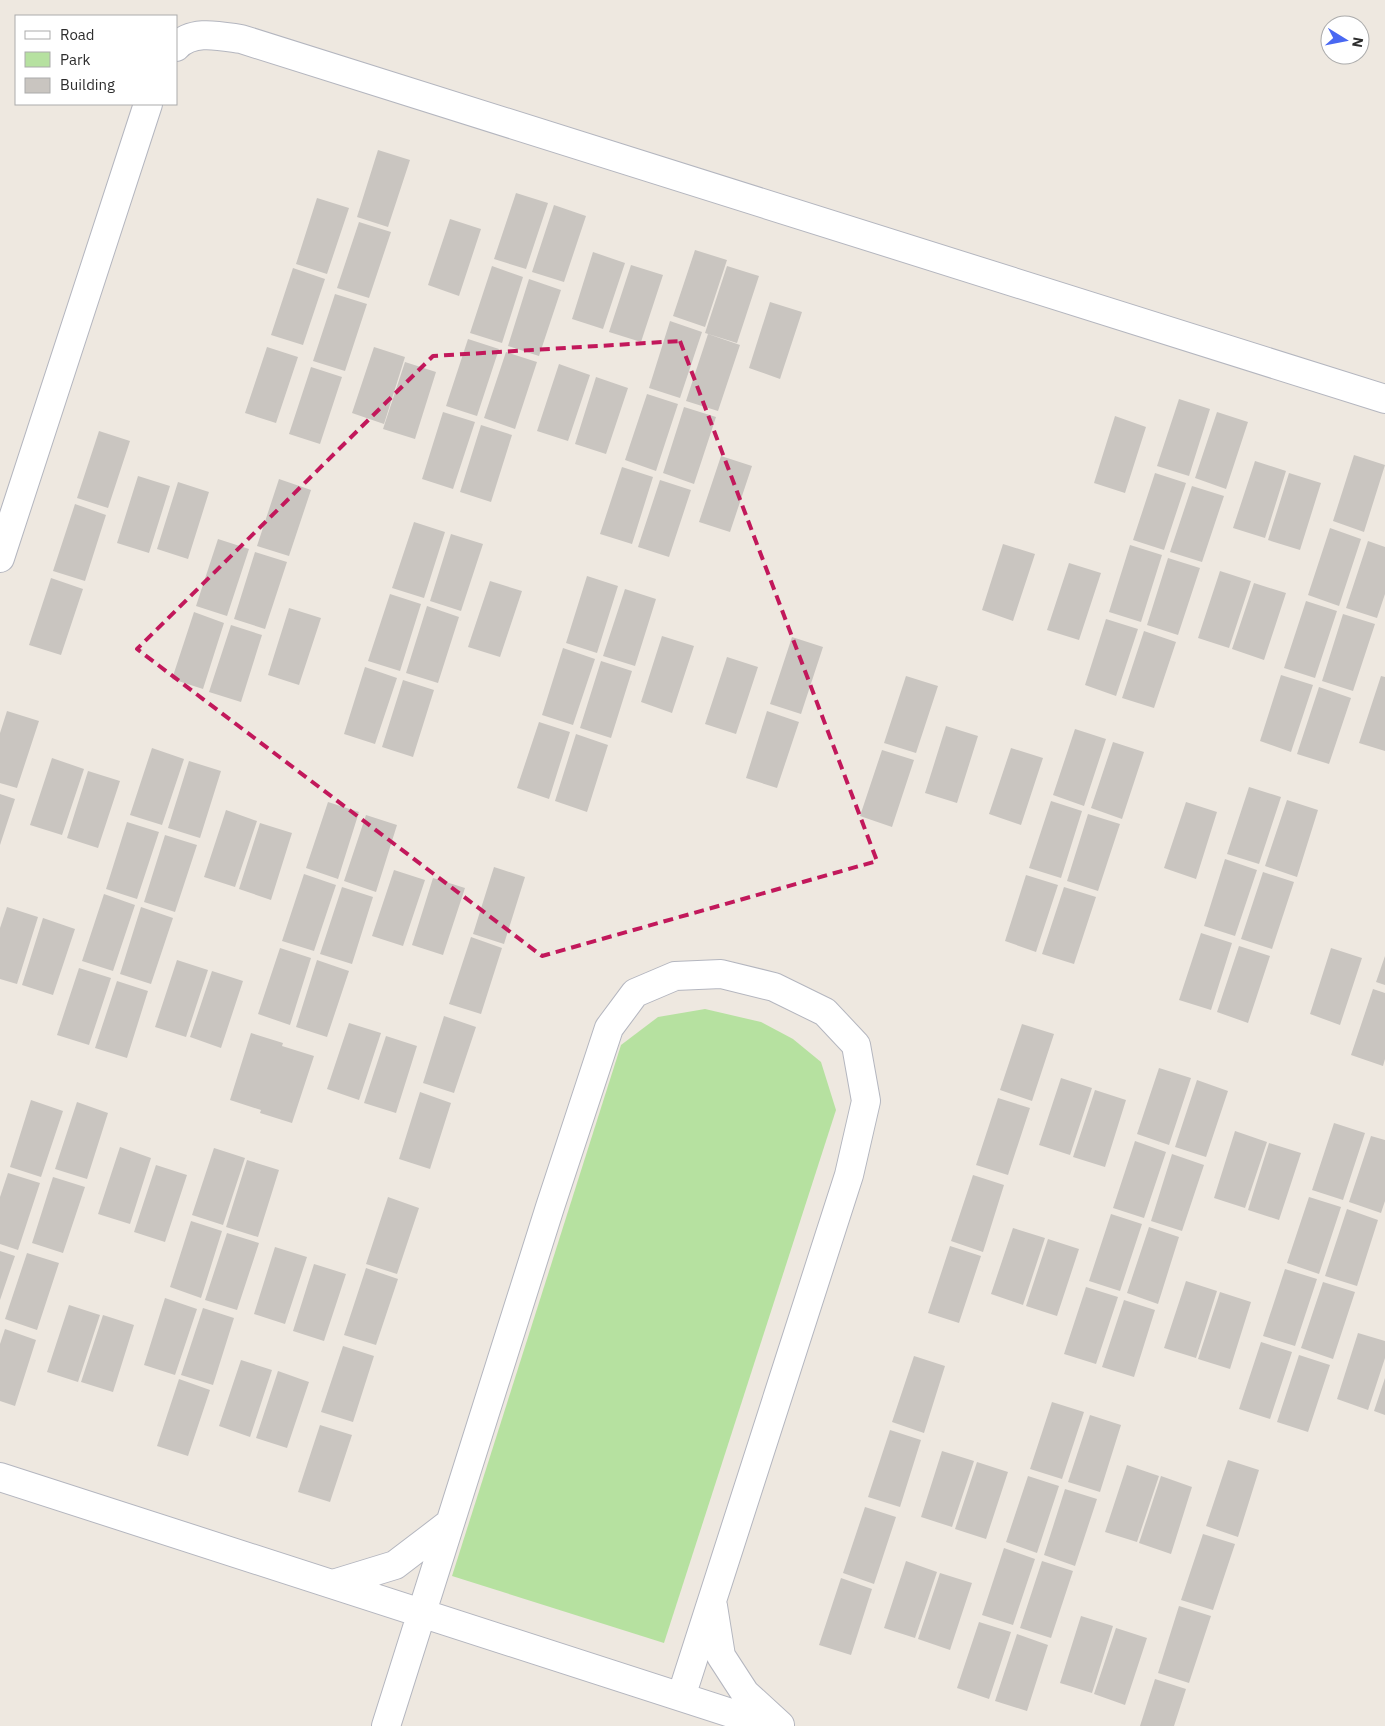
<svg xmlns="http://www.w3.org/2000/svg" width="1385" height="1726" font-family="'IBM Plex Sans',sans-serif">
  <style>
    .green { fill: #b6e1a0 }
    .building { fill: #c9c5c0 }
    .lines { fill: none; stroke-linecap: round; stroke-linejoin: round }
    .minor-casing { stroke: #b4b6bf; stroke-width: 30 }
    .minor { stroke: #fff; stroke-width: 28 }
    .marked { fill: none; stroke: #c2185b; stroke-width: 4; stroke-dasharray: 10 6; stroke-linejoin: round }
  </style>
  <rect width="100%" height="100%" fill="#eee8e0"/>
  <!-- green -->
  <path class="green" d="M 705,1009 L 761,1022 L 793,1039 L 821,1062 L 836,1110 L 664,1643 L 452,1576 L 621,1045 L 658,1017 Z"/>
  <!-- building -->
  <path class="building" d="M 378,150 L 410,160 L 388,227 L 357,217 Z
    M 516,193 L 548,203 L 526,269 L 494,259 Z
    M 317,198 L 349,208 L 327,274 L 296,264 Z
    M 554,205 L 586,216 L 564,282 L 532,272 Z
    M 450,219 L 481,229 L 459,296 L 428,285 Z
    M 359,222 L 391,232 L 369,298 L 337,288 Z
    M 695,250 L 727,260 L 705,327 L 673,316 Z
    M 593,252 L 625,263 L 603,329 L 572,319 Z
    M 631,265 L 663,275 L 641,342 L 609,332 Z
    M 492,266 L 523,277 L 502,343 L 470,333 Z
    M 727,266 L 759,276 L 737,343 L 705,333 Z
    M 293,268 L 325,279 L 303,345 L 271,335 Z
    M 529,279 L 561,290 L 539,356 L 508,346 Z
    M 335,294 L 367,304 L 345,371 L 313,361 Z
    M 770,302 L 802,312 L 780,379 L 749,368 Z
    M 670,321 L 702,332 L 680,398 L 649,388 Z
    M 708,334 L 740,345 L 718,411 L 686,401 Z
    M 468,339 L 499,349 L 477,416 L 446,406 Z
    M 267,347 L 298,357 L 276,423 L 245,413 Z
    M 374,347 L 405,357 L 384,424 L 352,413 Z
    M 506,352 L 537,362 L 515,429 L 484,418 Z
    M 405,362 L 436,372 L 415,439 L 383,429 Z
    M 559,364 L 590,375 L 568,441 L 537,431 Z
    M 311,367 L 342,377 L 320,444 L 289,434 Z
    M 596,377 L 628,388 L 606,454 L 575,444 Z
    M 647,394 L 678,404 L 656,471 L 625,460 Z
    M 1179,399 L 1210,409 L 1189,476 L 1157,466 Z
    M 684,407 L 716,417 L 694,484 L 663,473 Z
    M 443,412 L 475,422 L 453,489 L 422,479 Z
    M 1217,412 L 1248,422 L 1226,489 L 1195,478 Z
    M 1115,416 L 1146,427 L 1125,493 L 1094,483 Z
    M 481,425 L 512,435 L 491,502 L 460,492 Z
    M 99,431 L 130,441 L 108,508 L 77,498 Z
    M 1354,455 L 1385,465 L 1364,532 L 1333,521 Z
    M 721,456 L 752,466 L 730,532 L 699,522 Z
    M 1255,461 L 1286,471 L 1265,538 L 1233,528 Z
    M 622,467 L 653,477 L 632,544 L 600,534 Z
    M 1155,473 L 1186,483 L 1164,550 L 1133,540 Z
    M 1289,473 L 1321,483 L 1300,550 L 1268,540 Z
    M 138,476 L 170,486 L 149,553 L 117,543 Z
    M 279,479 L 311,490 L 289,556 L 257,546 Z
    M 660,480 L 691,490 L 669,557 L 638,547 Z
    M 178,482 L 209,492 L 188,559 L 157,549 Z
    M 1192,486 L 1224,496 L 1202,562 L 1170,552 Z
    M 75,504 L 106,515 L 85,581 L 53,571 Z
    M 414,522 L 445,532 L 424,598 L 392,588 Z
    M 1330,528 L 1361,539 L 1339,606 L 1308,595 Z
    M 451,534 L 483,544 L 461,611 L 430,601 Z
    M 218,539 L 249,549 L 227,616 L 196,606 Z
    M 1368,541 L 1385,547 L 1385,594 L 1377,618 L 1346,608 Z
    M 1003,544 L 1035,554 L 1013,621 L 982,610 Z
    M 1130,545 L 1162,555 L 1141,622 L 1109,612 Z
    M 255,552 L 287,562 L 265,629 L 234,619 Z
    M 1168,558 L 1200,568 L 1178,635 L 1147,625 Z
    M 1069,563 L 1101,573 L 1079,640 L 1047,630 Z
    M 1220,571 L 1251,581 L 1229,648 L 1198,638 Z
    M 587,576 L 618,586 L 597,653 L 566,643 Z
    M 51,578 L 83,589 L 61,655 L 29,645 Z
    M 490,581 L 522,591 L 500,657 L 468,647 Z
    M 1254,583 L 1286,593 L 1264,660 L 1232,649 Z
    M 625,589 L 656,599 L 635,666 L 603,656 Z
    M 390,594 L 421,604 L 400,671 L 368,661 Z
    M 1306,601 L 1337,611 L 1315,678 L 1284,668 Z
    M 427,606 L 459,617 L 438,683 L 406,673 Z
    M 289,608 L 321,618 L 299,685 L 268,675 Z
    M 194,612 L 224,623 L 203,689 L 172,679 Z
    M 1343,614 L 1375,624 L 1353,691 L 1322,681 Z
    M 1106,619 L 1138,629 L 1116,696 L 1085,685 Z
    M 231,625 L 262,635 L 241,702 L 209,692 Z
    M 1144,631 L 1176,642 L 1154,708 L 1122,698 Z
    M 662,636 L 694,646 L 672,713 L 641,702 Z
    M 792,637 L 823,647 L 801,714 L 770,704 Z
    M 563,648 L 595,659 L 573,725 L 542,715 Z
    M 727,657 L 758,667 L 736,734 L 705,724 Z
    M 601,661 L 632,671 L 611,738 L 580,728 Z
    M 365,667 L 397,678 L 375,744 L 344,734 Z
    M 1281,675 L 1313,685 L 1291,752 L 1260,741 Z
    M 906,676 L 938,686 L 916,753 L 884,743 Z
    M 1381,676 L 1385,677 L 1385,751 L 1359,743 Z
    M 403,680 L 434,690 L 413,757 L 382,747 Z
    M 1319,687 L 1351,698 L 1329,764 L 1297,754 Z
    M 7,711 L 39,721 L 17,788 L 0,783 L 0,733 Z
    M 767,711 L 799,722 L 777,788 L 746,778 Z
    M 539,722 L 570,732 L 549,799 L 517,788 Z
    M 946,726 L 978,736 L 957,803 L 925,793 Z
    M 1075,729 L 1106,739 L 1084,806 L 1053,795 Z
    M 576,734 L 608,745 L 587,812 L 555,801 Z
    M 1113,742 L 1144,752 L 1122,819 L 1091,808 Z
    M 152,748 L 184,759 L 162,825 L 130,815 Z
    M 1011,748 L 1043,758 L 1021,825 L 989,814 Z
    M 882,750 L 914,760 L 892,827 L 860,816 Z
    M 52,758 L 84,769 L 62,835 L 30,825 Z
    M 189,761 L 221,771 L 200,838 L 168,828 Z
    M 88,771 L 120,781 L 98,848 L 67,838 Z
    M 1249,787 L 1281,797 L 1259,864 L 1227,854 Z
    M 0,794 L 15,799 L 0,845 Z
    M 1287,800 L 1318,810 L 1297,877 L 1265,866 Z
    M 1051,801 L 1082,811 L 1061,878 L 1029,868 Z
    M 328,802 L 359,812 L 338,879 L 306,868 Z
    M 1186,802 L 1217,812 L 1196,879 L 1164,868 Z
    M 226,810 L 257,821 L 235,887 L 204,877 Z
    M 1088,814 L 1120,824 L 1098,891 L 1067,881 Z
    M 366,815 L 397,825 L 376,892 L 344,881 Z
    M 127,822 L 159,832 L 137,899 L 106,889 Z
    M 260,823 L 292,833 L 271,900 L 239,889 Z
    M 165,835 L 197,845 L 175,912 L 144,902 Z
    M 1225,859 L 1257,870 L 1235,936 L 1204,926 Z
    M 494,867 L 525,877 L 504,944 L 473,934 Z
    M 394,870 L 425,880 L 403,946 L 372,936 Z
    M 1263,872 L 1294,882 L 1272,949 L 1241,939 Z
    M 304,874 L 336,885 L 314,951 L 282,941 Z
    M 1026,875 L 1058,885 L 1036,952 L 1005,941 Z
    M 433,878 L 465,888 L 443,955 L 412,945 Z
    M 342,887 L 373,897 L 352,964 L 320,954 Z
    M 1064,887 L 1096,897 L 1074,964 L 1042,954 Z
    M 104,894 L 135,905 L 113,971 L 82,961 Z
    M 7,907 L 38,917 L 17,984 L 0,979 L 0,928 Z
    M 141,907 L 173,918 L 151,984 L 120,974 Z
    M 43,918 L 75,929 L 53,995 L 22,985 Z
    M 1201,933 L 1232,943 L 1211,1010 L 1179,1000 Z
    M 471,937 L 502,948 L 481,1014 L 449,1004 Z
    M 1239,946 L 1270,956 L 1248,1023 L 1217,1012 Z
    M 280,948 L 311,958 L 290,1025 L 258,1014 Z
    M 1331,948 L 1362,958 L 1340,1025 L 1310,1014 Z
    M 1385,956 L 1385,985 L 1376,982 Z
    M 177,960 L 208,970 L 186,1037 L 155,1027 Z
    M 317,960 L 349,971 L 327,1037 L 296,1027 Z
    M 79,968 L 111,978 L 89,1045 L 57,1035 Z
    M 212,971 L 243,981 L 221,1048 L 190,1037 Z
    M 117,981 L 148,991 L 127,1058 L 95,1048 Z
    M 1373,989 L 1385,993 L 1385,1059 L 1383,1066 L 1351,1055 Z
    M 444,1016 L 476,1027 L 454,1093 L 423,1083 Z
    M 349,1023 L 381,1033 L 359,1100 L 327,1089 Z
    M 1022,1024 L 1054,1034 L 1032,1101 L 1000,1090 Z
    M 251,1033 L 283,1043 L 282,1046 L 314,1056 L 292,1123 L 260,1113 L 261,1110 L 230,1100 Z
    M 386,1036 L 417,1046 L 396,1113 L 364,1103 Z
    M 1159,1068 L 1191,1078 L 1169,1145 L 1137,1134 Z
    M 1061,1078 L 1092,1088 L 1070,1155 L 1039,1145 Z
    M 1197,1080 L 1228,1091 L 1206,1157 L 1175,1147 Z
    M 1095,1090 L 1126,1100 L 1105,1167 L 1073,1157 Z
    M 420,1092 L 451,1103 L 430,1169 L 399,1159 Z
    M 998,1098 L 1030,1108 L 1008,1175 L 976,1165 Z
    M 31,1100 L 63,1111 L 41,1177 L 10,1167 Z
    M 77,1102 L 108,1113 L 87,1179 L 55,1169 Z
    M 1334,1123 L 1365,1133 L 1343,1200 L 1312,1190 Z
    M 1235,1131 L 1267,1142 L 1245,1208 L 1214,1198 Z
    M 1371,1136 L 1385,1140 L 1385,1201 L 1381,1213 L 1349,1202 Z
    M 1135,1141 L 1166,1152 L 1144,1218 L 1113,1208 Z
    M 1269,1143 L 1301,1153 L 1279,1220 L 1248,1210 Z
    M 120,1147 L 151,1158 L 130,1224 L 98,1214 Z
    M 214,1148 L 245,1158 L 223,1225 L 192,1215 Z
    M 1172,1154 L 1204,1165 L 1182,1231 L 1151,1221 Z
    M 247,1160 L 279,1170 L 258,1237 L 226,1227 Z
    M 156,1165 L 187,1175 L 165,1242 L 134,1232 Z
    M 8,1173 L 40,1183 L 18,1250 L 0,1244 L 0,1197 Z
    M 973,1175 L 1004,1185 L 983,1252 L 951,1241 Z
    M 53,1177 L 85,1187 L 63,1253 L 32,1243 Z
    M 388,1197 L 419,1208 L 397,1274 L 366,1264 Z
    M 1309,1197 L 1341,1207 L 1319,1274 L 1287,1263 Z
    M 1347,1209 L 1378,1220 L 1357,1286 L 1325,1276 Z
    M 1111,1214 L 1142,1224 L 1120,1291 L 1089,1281 Z
    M 191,1221 L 222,1231 L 201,1298 L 170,1287 Z
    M 1149,1227 L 1179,1237 L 1158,1304 L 1127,1293 Z
    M 1013,1228 L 1045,1238 L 1023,1305 L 991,1294 Z
    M 227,1233 L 259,1243 L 237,1310 L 205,1300 Z
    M 1048,1239 L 1079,1249 L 1057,1316 L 1026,1306 Z
    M 950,1246 L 981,1256 L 959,1323 L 928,1313 Z
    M 275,1247 L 307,1257 L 285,1324 L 254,1314 Z
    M 0,1251 L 15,1256 L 0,1300 Z
    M 27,1253 L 59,1263 L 37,1330 L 5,1319 Z
    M 314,1264 L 346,1274 L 324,1341 L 293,1331 Z
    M 366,1268 L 398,1279 L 376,1345 L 344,1335 Z
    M 1285,1269 L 1317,1279 L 1295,1346 L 1263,1336 Z
    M 1186,1281 L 1217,1291 L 1196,1358 L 1164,1348 Z
    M 1323,1282 L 1355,1292 L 1333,1359 L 1301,1348 Z
    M 1086,1287 L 1118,1297 L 1096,1364 L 1064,1354 Z
    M 1220,1292 L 1251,1302 L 1230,1369 L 1198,1359 Z
    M 165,1298 L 197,1309 L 175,1375 L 144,1365 Z
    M 1124,1300 L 1155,1310 L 1134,1377 L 1102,1367 Z
    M 69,1305 L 100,1315 L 78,1382 L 47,1372 Z
    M 203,1308 L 234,1318 L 213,1385 L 181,1375 Z
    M 103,1315 L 134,1325 L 113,1392 L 81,1382 Z
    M 5,1329 L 36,1340 L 15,1406 L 0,1401 L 0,1344 Z
    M 1358,1333 L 1385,1341 L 1385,1358 L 1368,1410 L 1337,1399 Z
    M 1261,1342 L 1292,1352 L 1270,1419 L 1239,1409 Z
    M 343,1346 L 374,1356 L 353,1422 L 321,1412 Z
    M 1299,1355 L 1330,1365 L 1308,1432 L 1277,1422 Z
    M 914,1356 L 945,1366 L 924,1433 L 892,1422 Z
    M 241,1360 L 272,1370 L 250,1437 L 219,1426 Z
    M 278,1371 L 309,1382 L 287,1448 L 256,1438 Z
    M 1385,1378 L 1385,1415 L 1374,1411 Z
    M 179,1379 L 210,1390 L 188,1456 L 157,1446 Z
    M 1052,1402 L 1084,1412 L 1062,1479 L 1030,1469 Z
    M 1090,1415 L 1121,1425 L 1100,1492 L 1068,1482 Z
    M 320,1425 L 352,1435 L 330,1502 L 298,1492 Z
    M 890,1430 L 921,1440 L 900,1507 L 868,1497 Z
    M 942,1451 L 974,1461 L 952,1527 L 921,1517 Z
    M 1228,1460 L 1259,1470 L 1238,1537 L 1206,1526 Z
    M 977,1462 L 1008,1472 L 986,1539 L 955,1529 Z
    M 1127,1465 L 1159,1476 L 1137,1542 L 1105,1532 Z
    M 1028,1476 L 1059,1486 L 1037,1553 L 1006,1542 Z
    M 1161,1476 L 1192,1487 L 1171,1554 L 1139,1543 Z
    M 1065,1489 L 1097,1499 L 1075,1566 L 1044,1555 Z
    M 865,1507 L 896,1517 L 874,1584 L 843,1573 Z
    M 1203,1534 L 1235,1544 L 1213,1610 L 1181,1600 Z
    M 1004,1548 L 1035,1559 L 1013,1625 L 982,1615 Z
    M 906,1561 L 937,1572 L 915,1638 L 884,1628 Z
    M 1042,1561 L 1073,1571 L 1051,1638 L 1020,1628 Z
    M 940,1573 L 972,1583 L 950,1650 L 918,1639 Z
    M 841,1578 L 872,1589 L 851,1655 L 819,1645 Z
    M 1179,1606 L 1211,1616 L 1189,1683 L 1158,1673 Z
    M 1081,1616 L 1113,1626 L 1092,1693 L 1060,1683 Z
    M 979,1622 L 1011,1632 L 989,1699 L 957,1688 Z
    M 1116,1628 L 1147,1638 L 1125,1705 L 1094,1694 Z
    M 1017,1634 L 1048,1645 L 1027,1711 L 995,1701 Z
    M 1155,1679 L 1186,1689 L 1174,1726 L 1140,1726 Z"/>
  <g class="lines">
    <defs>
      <path id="minor" d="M 176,47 C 192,29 220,36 241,39 L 1385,399
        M 0,558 L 148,104
        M 0,1477 L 771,1726
        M 333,1584 L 395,1565 L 450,1523
        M 713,1606 L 721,1656 L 745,1693 L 780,1725
        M 386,1726 L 550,1207 L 609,1028 L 635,993 L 675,976 L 721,974 L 774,987 L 825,1012 L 856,1045 L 866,1101 L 849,1175 L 681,1697"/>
    </defs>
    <!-- minor casing -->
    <use href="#minor" class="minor-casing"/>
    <!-- minor -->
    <use href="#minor" class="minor"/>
  </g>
  <!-- marked area -->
  <path class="marked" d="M 680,341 L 877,861 L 542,956 L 137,649 L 433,356 Z"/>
  <!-- legend -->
  <rect x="15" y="15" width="162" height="90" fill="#ffffff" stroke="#ababab"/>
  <rect x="25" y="31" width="25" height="8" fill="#ffffff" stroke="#ababab"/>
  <text x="60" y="40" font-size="15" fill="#2d2d2d">Road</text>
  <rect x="25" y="52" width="25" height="15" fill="#b6e1a0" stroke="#ababab"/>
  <text x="60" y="65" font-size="15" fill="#2d2d2d">Park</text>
  <rect x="25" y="78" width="25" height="15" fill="#c9c5c0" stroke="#ababab"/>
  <text x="60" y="90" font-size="15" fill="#2d2d2d">Building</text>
  <!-- north arrow -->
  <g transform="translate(1345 40) rotate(100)"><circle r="24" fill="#ffffff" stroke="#ababab"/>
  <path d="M0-4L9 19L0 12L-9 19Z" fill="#4968f2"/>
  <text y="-8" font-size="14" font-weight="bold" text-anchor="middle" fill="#2d2d2d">N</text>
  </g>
</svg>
